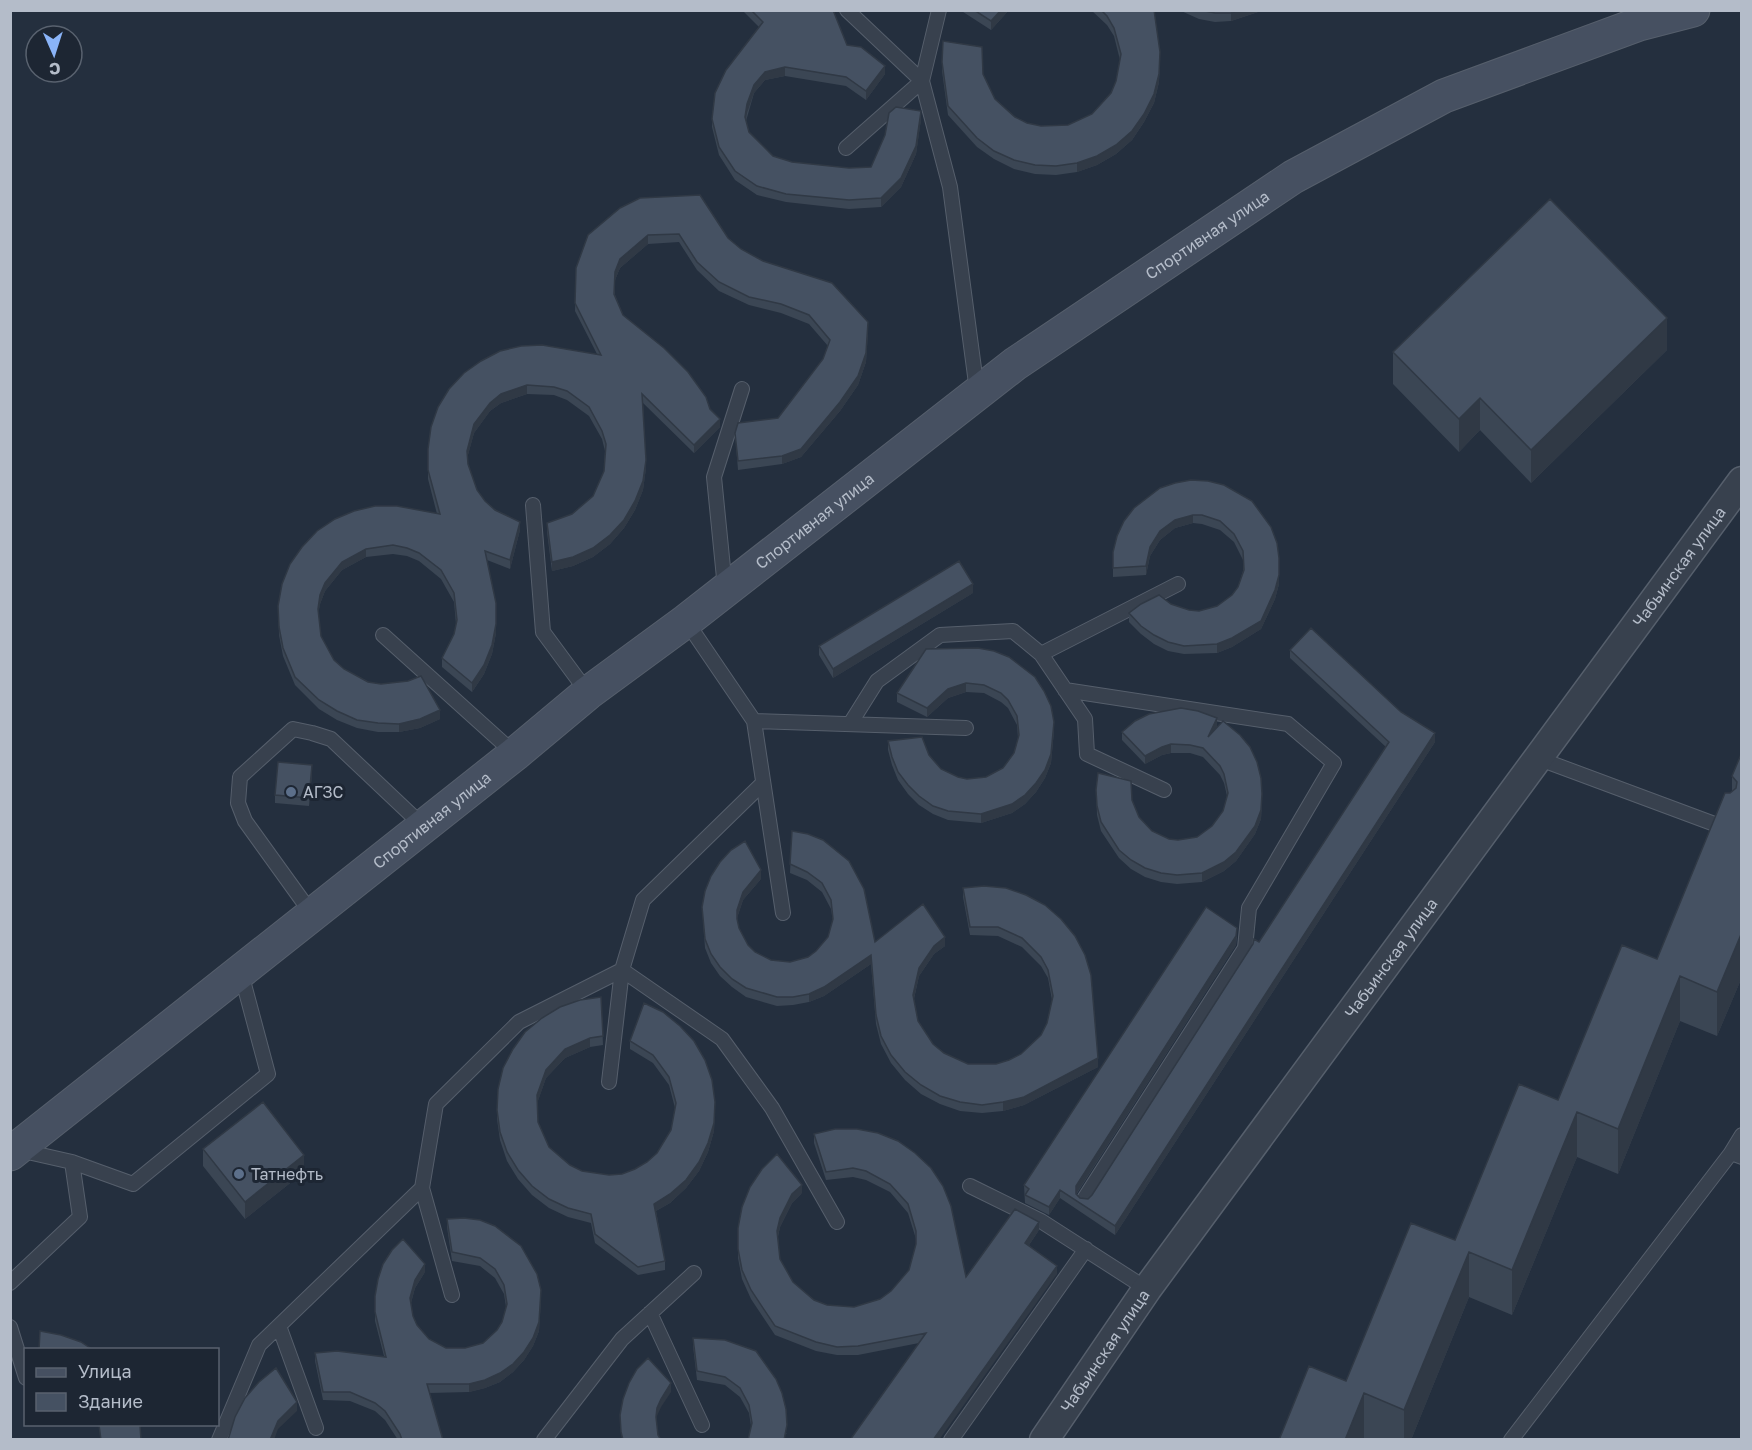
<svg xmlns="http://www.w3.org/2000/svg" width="1752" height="1450" font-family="'Golos Text',sans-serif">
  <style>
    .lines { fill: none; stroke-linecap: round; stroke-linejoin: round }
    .lane-casing { stroke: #565f6c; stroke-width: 16 }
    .street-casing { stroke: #565f6c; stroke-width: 31 }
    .secondary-casing { stroke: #565f6c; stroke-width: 35 }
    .lane { stroke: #38414e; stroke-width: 14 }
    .street { stroke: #38414e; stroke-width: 28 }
    .secondary { stroke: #465061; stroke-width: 33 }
    .wall { fill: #3b4654 }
    .shaded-wall { fill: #303945 }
    .building { fill: #455162; stroke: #303945; stroke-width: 1.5 }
    .service-dot { fill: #5c6f8a; stroke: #1d2633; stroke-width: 2 }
    .labels { text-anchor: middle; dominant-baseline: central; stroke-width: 6; stroke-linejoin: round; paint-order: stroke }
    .street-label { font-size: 16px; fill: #b4bcc9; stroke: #1d2633 }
    .poi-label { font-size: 16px; fill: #b4bcc9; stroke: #1d2633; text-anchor: start }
  </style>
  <rect width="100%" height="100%" fill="#242f3e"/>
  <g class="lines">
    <defs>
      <path id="lane" d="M 939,10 L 922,81 L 950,187 L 977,391
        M 846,148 L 922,81 L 847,10
        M 533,505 L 543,632 L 588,693
        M 725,588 L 714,477 L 742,389
        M 686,621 L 754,721 L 783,913
        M 383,635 L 515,754
        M 1041,654 L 1085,719 L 1087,754 L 1164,790
        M 1065,690 L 1288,724 L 1334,763 L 1249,908 L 1245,948 L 1084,1199
        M 754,721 L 966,728
        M 850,724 L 877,681 L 940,635 L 1013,631 L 1041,654 L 1178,584
        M 1537,758 L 1728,829
        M 312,914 L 245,821 L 238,803 L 240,777 L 293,729 L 312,733 L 331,739 L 423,826
        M 609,1082 L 622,970 L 643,900 L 763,783
        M 19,1150 L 72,1162 L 133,1184 L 268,1074 L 241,973
        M 1731,1153 L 1742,1135
        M 970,1186 L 1041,1221 L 1147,1289
        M 10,1283 L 80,1217 L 72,1162
        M 452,1295 L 422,1188 L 436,1104 L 519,1022 L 622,970 L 722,1039 L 772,1108 L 837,1222
        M 650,1313 L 702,1425
        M 279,1326 L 316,1428
        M 10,1327 L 26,1378
        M 219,1440 L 259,1345 L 422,1188
        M 544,1440 L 622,1339 L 694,1273
        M 951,1440 L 1086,1249
        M 1511,1440 L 1731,1153 L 1742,1157"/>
      <g id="street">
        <path id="s1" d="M 1044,1440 L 1147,1289 L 1742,481"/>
      </g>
      <g id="secondary">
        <path id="s2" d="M 10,1154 L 515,754 L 588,693 L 686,621 L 1015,364 L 1293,177 L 1444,96 L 1639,24 L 1693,10"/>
      </g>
    </defs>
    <!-- lane casing -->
    <use href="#lane" class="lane-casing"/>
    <!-- street casing -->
    <use href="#street" class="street-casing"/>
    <!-- secondary casing -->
    <use href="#secondary" class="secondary-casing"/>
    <!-- lane -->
    <use href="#lane" class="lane"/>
    <!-- street -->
    <use href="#street" class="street"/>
    <!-- secondary -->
    <use href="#secondary" class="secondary"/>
  </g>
  <!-- wall -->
  <path class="wall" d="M 742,10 L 833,10 L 847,45 L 885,74 L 866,100 L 846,86 L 785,76 L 765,80 L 754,93 L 746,121 L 749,132 L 773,156 L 792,162 L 849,168 L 871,167 L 921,119 L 916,154 L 901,187 L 881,207 L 849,209 L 786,202 L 757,195 L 735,180 L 719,155 L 712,127 L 712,119 L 759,27 Z
    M 960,10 L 1009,10 L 991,30 Z
    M 1091,10 L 1154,10 L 1160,61 L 1159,82 L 1154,103 L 1144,122 L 1132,140 L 1116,154 L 1097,165 L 1077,172 L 1056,175 L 1035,174 L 1014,169 L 994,159 L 977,147 L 948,115 L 942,71 L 942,62 L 983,74 L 995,99 L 1015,117 L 1027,123 L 1041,126 L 1068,125 L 1092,114 L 1111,93 L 1116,81 L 1120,60 L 1114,36 L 1107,25 Z
    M 1179,10 L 1264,10 L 1231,21 L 1215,22 L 1199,19 Z
    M 620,208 L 728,238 L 741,249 L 868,331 L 866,362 L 858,385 L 840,411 L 801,457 L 782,464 L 738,470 L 735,433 L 778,418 L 823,359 L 828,346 L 809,324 L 781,313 L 749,305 L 719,291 L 697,270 L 679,242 L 648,244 L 620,268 L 615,280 L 615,295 L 623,315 L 710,409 L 720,427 L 694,453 L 643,403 L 646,468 L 643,490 L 635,510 L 624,528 L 610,544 L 593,557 L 573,566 L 552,571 L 547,532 L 547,523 L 572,514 L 593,496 L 604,471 L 605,451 L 602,439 L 589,416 L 567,400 L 554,395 L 527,394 L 501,403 L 490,411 L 474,433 L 467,458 L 468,464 L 477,490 L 485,501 L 520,530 L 510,569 L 487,560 L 496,633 L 492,654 L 484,674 L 472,692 L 442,667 L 442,658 L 454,634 L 456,624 L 454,602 L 441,579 L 419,561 L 407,556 L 393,554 L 366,557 L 342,570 L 325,591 L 320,604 L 318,614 L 321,636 L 334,660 L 344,669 L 440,719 L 420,728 L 399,732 L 378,732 L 357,728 L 337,720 L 319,709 L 295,685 L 283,656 L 279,635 L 278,606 L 282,584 L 437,514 L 428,479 L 428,449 L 431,427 L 597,354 L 575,311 L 576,268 Z
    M 1667,350 L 1531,483 L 1480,430 L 1459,452 L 1393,384 L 1393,352 Z
    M 1175,483 L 1279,567 L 1279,584 L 1275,599 L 1261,629 L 1232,647 L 1217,653 L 1184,654 L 1168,651 L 1154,644 L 1141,634 L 1129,622 L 1129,613 L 1171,604 L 1189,610 L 1199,611 L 1217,606 L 1232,595 L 1238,587 L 1243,571 L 1243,560 L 1234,542 L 1220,530 L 1202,524 L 1193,523 L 1175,528 L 1160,540 L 1150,556 L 1146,575 L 1113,577 L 1113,552 Z
    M 973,593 L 833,678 L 819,655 L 819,646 Z
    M 978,648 L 1054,731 L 1051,763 L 1045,778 L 1036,792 L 1025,804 L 1012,813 L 981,823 L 948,820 L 933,814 L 919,805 L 908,794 L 898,780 L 892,765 L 888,750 L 888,741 L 929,755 L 941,769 L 958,777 L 967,779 L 986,777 L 1003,768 L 1014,753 L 1018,738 L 1017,725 L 1008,708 L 1001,702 L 984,693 L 966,692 L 948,698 L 927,717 L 897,702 L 897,693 Z
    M 1290,650 L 1435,742 L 1115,1235 L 1060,1198 L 1049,1215 L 1025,1203 L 1024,1185 L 1237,936 L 1236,945 L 1076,1195 L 1080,1198 L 1088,1199 L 1092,1195 L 1259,942 L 1386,747 L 1290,658 Z
    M 1217,726 L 1216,729 L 1262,803 L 1261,819 L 1255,834 L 1236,861 L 1224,871 L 1202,882 L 1177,884 L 1161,882 L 1145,877 L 1131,869 L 1119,858 L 1101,831 L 1097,815 L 1096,790 L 1132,800 L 1139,817 L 1152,831 L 1169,839 L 1178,840 L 1197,837 L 1212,826 L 1223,811 L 1227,796 L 1224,783 L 1220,775 L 1203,757 L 1190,753 L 1171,753 L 1162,755 L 1145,764 L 1122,740 L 1122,732 Z
    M 1742,752 L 1742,977 L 1717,1036 L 1680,1021 L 1618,1174 L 1577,1157 L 1512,1315 L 1469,1297 L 1411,1440 L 1366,1440 L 1364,1438 L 1346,1381 L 1455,1240 L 1558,1100 L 1657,959 L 1732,792 L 1732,776 Z
    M 312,773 L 309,806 L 275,803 L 275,795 Z
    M 792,831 L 875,942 L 945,946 L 934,954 L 919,976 L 914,999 L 918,1021 L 933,1044 L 944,1053 L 968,1064 L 996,1064 L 1009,1060 L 1021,1054 L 1041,1035 L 1047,1023 L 1052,1000 L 1048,978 L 1041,966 L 1022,947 L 998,936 L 970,935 L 963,897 L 963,888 L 1006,888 L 1098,1067 L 1024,1105 L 1003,1111 L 982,1113 L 960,1111 L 940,1104 L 921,1094 L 905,1080 L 891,1063 L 881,1044 L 876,1024 L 871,964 L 824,996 L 809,1002 L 793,1005 L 777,1006 L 746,997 L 732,987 L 720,976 L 711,963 L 705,948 L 702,907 L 761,879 L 743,900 L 737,918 L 739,928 L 748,945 L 755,952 L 771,960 L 790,962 L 808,957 L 816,951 L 828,937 L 833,921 L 831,909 L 822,892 L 807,880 L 790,873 Z
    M 601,997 L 603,1045 L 590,1047 L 565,1058 L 546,1078 L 537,1103 L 538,1122 L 549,1147 L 570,1165 L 582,1171 L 609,1175 L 622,1174 L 635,1169 L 647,1162 L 657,1153 L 671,1130 L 675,1108 L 669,1085 L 653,1063 L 630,1049 L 630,1041 L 644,1003 L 715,1110 L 714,1131 L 708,1152 L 699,1171 L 686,1188 L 670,1203 L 656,1211 L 665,1261 L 665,1270 L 638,1275 L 595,1243 L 591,1223 L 568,1217 L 549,1208 L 532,1195 L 518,1179 L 507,1161 L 500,1140 L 497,1119 L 497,1110 Z
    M 857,1129 L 966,1277 L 1039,1230 L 1029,1245 L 1057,1274 L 919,1343 L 858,1355 L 837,1355 L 816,1351 L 775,1335 L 751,1299 L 742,1279 L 738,1258 L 738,1228 L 802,1193 L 792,1203 L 780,1227 L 778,1237 L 780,1259 L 793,1282 L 814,1300 L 827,1305 L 854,1307 L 880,1299 L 891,1291 L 909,1270 L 916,1244 L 916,1239 L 908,1213 L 890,1192 L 866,1180 L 853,1177 L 826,1180 L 814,1143 L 814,1134 Z
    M 203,1149 L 304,1172 L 245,1219 L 203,1166 Z
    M 447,1219 L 541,1299 L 539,1331 L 533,1346 L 524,1360 L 513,1372 L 500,1382 L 485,1388 L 469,1392 L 429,1393 L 443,1440 L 398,1440 L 385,1420 L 375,1411 L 350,1401 L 323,1400 L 315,1361 L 315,1353 L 384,1356 L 375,1321 L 375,1296 L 425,1272 L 415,1288 L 411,1303 L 413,1316 L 417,1325 L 429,1339 L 446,1348 L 465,1348 L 483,1343 L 497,1330 L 502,1322 L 506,1307 L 504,1294 L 495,1278 L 480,1266 L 452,1261 L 447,1227 Z
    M 693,1338 L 787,1434 L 751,1426 L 749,1413 L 740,1397 L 725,1385 L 697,1380 L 693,1346 Z"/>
  <!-- shaded-wall -->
  <path class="shaded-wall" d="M 1001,10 L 1009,10 L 991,30 L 991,21 Z
    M 1238,10 L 1264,10 L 1231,21 L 1231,13 Z
    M 1160,52 L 1159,82 L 1154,103 L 1144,122 L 1132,140 L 1116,154 L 1097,165 L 1077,172 L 1077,163 Z
    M 885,66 L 885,74 L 866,100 L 866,91 Z
    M 785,67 L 785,76 L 765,80 L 754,93 L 747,113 L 745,126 L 745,117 L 747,104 L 754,85 L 765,72 Z
    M 921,111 L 921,119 L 916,154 L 901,187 L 881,207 L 881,198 Z
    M 648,235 L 648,244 L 620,268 L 615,280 L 615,272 L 620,259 Z
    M 1667,318 L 1667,350 L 1531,483 L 1531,450 Z
    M 868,322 L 866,362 L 858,385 L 840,411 L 801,457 L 782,464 L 782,456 Z
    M 527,385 L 527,394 L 501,403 L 490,411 L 474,433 L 467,459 L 467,451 L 474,424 L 490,403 L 501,394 Z
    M 1480,398 L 1480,430 L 1459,452 L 1459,419 Z
    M 720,419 L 720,427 L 694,453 L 694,445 Z
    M 646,460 L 646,468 L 643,490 L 635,510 L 624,528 L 610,544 L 593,557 L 573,566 L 552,571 L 552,562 Z
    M 1193,515 L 1193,523 L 1175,528 L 1160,540 L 1150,556 L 1146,575 L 1146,566 L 1150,547 L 1160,531 L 1175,520 Z
    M 520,522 L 520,530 L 510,569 L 510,560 Z
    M 366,549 L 366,557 L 342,570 L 325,591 L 320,604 L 318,617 L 318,609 L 320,595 L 325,583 L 342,562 Z
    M 1279,558 L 1279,584 L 1275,599 L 1261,629 L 1232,647 L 1217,653 L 1217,644 Z
    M 973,584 L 973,593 L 833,678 L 833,669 Z
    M 496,624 L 496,633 L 492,654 L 484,674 L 472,692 L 472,683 Z
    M 966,683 L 966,692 L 948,698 L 927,717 L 927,708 L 948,689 Z
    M 440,710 L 440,719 L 420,728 L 399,732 L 399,724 Z
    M 1217,718 L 1217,726 L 1208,746 L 1208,737 Z
    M 1054,722 L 1051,763 L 1045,778 L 1036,792 L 1025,804 L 1012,813 L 981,823 L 981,814 Z
    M 1435,733 L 1435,742 L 1115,1235 L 1115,1226 Z
    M 1171,744 L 1171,753 L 1162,755 L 1145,764 L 1145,756 L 1162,747 Z
    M 312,765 L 312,773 L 309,806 L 309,798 Z
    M 1262,794 L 1261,819 L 1255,834 L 1236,861 L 1224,871 L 1202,882 L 1202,873 Z
    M 761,870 L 761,879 L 743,900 L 737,918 L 737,910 L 743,892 Z
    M 1237,928 L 1236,945 L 1076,1194 L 1076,1203 L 1076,1186 Z
    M 1742,932 L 1742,977 L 1717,1036 L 1717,992 Z
    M 945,937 L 945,946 L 934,954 L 919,976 L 913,1003 L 913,995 L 919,968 L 934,946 Z
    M 871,955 L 871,964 L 824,996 L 809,1002 L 809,994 Z
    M 1680,976 L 1680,1021 L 1618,1174 L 1618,1129 Z
    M 590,1038 L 590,1047 L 565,1058 L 546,1078 L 537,1104 L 537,1095 L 546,1070 L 565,1049 Z
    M 1098,1058 L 1098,1067 L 1024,1105 L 1003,1111 L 1003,1102 Z
    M 715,1102 L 714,1131 L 708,1152 L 699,1171 L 686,1188 L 670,1203 L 654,1212 L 654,1204 Z
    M 1577,1112 L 1577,1157 L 1512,1315 L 1512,1270 Z
    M 304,1155 L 304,1172 L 245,1219 L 245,1202 Z
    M 802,1185 L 802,1193 L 792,1203 L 780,1227 L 777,1240 L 777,1231 L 780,1218 L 792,1194 Z
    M 1060,1190 L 1060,1198 L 1049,1215 L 1049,1207 Z
    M 1039,1222 L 1039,1230 L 1025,1251 L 1025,1243 Z
    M 1469,1252 L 1469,1297 L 1411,1440 L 1404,1440 L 1404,1410 Z
    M 425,1264 L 425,1272 L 415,1288 L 410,1306 L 410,1298 L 415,1280 Z
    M 1057,1266 L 1057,1274 L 939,1440 L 933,1440 Z
    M 541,1290 L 539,1331 L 533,1346 L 524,1360 L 513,1372 L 500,1382 L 485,1388 L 469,1392 L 469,1384 Z
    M 671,1383 L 671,1392 L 661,1407 L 657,1416 L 656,1425 L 657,1408 L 661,1399 Z
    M 1364,1393 L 1364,1438 L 1363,1440 L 1345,1440 Z
    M 297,1402 L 297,1411 L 278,1429 L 274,1440 L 270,1440 L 278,1421 Z"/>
  <!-- building -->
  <path class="building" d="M 751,10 L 833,10 L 847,45 L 861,47 L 885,66 L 866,91 L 846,77 L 785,67 L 765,72 L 754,85 L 747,104 L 745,117 L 749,132 L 773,156 L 792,162 L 849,168 L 871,167 L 885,135 L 889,113 L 896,107 L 921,111 L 916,146 L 901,178 L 881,198 L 849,200 L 786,194 L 757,186 L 735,171 L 719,147 L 712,119 L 715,93 L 726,70 L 763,22 Z
    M 974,10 L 1001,10 L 991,21 Z
    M 1101,10 L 1154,10 L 1160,52 L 1159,74 L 1154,94 L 1144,114 L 1132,131 L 1116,145 L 1097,156 L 1077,163 L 1056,166 L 1035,165 L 1014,160 L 994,151 L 977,138 L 948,106 L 942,62 L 943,41 L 982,47 L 983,74 L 995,99 L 1015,117 L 1027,123 L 1041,126 L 1068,125 L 1092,114 L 1111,93 L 1116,81 L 1121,54 L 1114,28 L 1107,16 Z
    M 1200,10 L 1238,10 L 1231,13 L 1215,13 Z
    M 700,195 L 728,238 L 741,249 L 763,261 L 832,283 L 868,322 L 866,353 L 858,376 L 840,402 L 801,449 L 782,456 L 738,461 L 735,433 L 738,423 L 778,418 L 823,359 L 830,340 L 809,315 L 781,304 L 749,297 L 719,282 L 697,262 L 679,234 L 648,235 L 620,259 L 615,272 L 614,294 L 623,315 L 664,348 L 688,372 L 706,397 L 710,409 L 720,419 L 694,445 L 642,394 L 646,460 L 643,481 L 635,501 L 624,520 L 610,535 L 593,548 L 573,557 L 552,562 L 547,523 L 572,514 L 593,496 L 604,471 L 606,444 L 602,431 L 589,407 L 567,391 L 554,387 L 527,385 L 501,394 L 490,403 L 474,424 L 467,451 L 468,464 L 477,490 L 485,501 L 495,510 L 520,522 L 510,560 L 485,551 L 496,603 L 496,624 L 492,645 L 484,665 L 472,683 L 442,658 L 454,634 L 457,620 L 454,593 L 441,570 L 419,553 L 407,548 L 393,545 L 366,549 L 342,562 L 325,583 L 320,595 L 318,609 L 321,636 L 334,660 L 344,669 L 368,682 L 381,684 L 408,681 L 421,676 L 440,710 L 420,719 L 399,724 L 378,723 L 357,720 L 337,711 L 319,700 L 295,677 L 283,648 L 279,627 L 278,606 L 282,584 L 290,564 L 302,547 L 317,531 L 335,519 L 354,511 L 375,506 L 397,506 L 440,514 L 428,470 L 428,449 L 431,427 L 438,407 L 449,389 L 464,373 L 481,361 L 500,351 L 521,346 L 542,345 L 601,355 L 575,303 L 576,268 L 588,235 L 620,208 L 640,198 Z
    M 1550,199 L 1667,318 L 1531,450 L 1480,398 L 1459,419 L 1393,352 Z
    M 1191,480 L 1208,481 L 1224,485 L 1252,501 L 1271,527 L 1277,543 L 1279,558 L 1279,575 L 1275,590 L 1261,621 L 1232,638 L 1217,644 L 1184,646 L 1168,642 L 1154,635 L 1141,626 L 1129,613 L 1141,604 L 1159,595 L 1171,604 L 1189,610 L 1199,611 L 1217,606 L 1232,595 L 1238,587 L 1244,570 L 1243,551 L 1234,534 L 1220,521 L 1202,515 L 1193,515 L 1175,520 L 1160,531 L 1150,547 L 1146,566 L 1113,568 L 1113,552 L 1117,536 L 1124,521 L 1134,508 L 1160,488 L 1175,483 Z
    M 959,561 L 973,584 L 833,669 L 819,646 Z
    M 1311,628 L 1401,712 L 1435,733 L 1115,1226 L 1060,1190 L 1049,1207 L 1025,1195 L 1029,1189 L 1024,1185 L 1206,907 L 1237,928 L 1236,936 L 1076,1186 L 1076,1194 L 1080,1198 L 1088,1199 L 1092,1195 L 1253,944 L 1254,939 L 1259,942 L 1389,742 L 1290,650 Z
    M 978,648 L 994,651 L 1009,657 L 1035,677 L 1044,691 L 1051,706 L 1054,722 L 1051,754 L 1045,770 L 1036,783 L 1025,795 L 1012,804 L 981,814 L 948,811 L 933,806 L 919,796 L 908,785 L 898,772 L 892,757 L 888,741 L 922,737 L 929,755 L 941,769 L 958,777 L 967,779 L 986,777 L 1003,768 L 1014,753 L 1019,735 L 1017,716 L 1008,700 L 1001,693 L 984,685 L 966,683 L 948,689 L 927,708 L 897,693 L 926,649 Z
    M 1181,708 L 1198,711 L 1217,718 L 1208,737 L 1223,721 L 1240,735 L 1250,747 L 1257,762 L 1261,778 L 1262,794 L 1261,810 L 1255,826 L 1236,852 L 1224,862 L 1202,873 L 1177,875 L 1161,873 L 1145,868 L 1131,860 L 1119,850 L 1101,822 L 1097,806 L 1096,790 L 1098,773 L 1131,781 L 1132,800 L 1139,817 L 1152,831 L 1169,839 L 1178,840 L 1197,837 L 1212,826 L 1223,811 L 1228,793 L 1224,774 L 1220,766 L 1203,748 L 1190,745 L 1171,744 L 1162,747 L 1145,756 L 1122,732 L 1135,721 L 1149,714 Z
    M 1742,752 L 1742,932 L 1717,992 L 1680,976 L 1618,1129 L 1577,1112 L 1512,1270 L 1469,1252 L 1404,1410 L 1364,1393 L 1345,1440 L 1279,1440 L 1309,1366 L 1346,1381 L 1411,1223 L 1455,1240 L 1519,1084 L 1558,1100 L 1622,945 L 1657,959 L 1725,793 L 1730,793 L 1736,788 L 1737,782 L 1732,776 Z
    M 278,762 L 312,765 L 309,798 L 275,795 Z
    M 792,831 L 808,834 L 823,840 L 849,861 L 864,889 L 875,942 L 923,904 L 945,937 L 934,946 L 919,968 L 913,995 L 918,1021 L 933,1044 L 944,1053 L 968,1064 L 996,1064 L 1009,1060 L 1021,1054 L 1041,1035 L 1047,1023 L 1053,996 L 1048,970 L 1041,957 L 1022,938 L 998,927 L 970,927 L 963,888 L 984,886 L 1006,888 L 1026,895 L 1045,905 L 1061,919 L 1075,936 L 1085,955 L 1091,975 L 1098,1058 L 1024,1097 L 1003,1102 L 982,1105 L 960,1102 L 940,1096 L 921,1085 L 905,1072 L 891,1055 L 881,1036 L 876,1015 L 871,955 L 824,987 L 809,994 L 793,997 L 777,997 L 746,988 L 732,979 L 720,967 L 711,954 L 705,939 L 702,907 L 705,891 L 711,876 L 720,862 L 731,850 L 745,841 L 761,870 L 743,892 L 737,910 L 737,919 L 739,928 L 748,945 L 755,952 L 771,960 L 790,962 L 808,957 L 816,951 L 828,937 L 833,919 L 831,900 L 822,883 L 807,872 L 790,864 Z
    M 601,997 L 603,1036 L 590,1038 L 565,1049 L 546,1070 L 537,1095 L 538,1122 L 549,1147 L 570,1165 L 582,1171 L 609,1175 L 622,1174 L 635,1169 L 647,1162 L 657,1153 L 671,1130 L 676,1103 L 669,1077 L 653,1055 L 630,1041 L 644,1003 L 663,1012 L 680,1026 L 694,1041 L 705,1060 L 712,1080 L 715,1102 L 714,1123 L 708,1143 L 699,1162 L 686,1180 L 670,1194 L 654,1204 L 665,1261 L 638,1267 L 595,1234 L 591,1214 L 568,1208 L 549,1199 L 532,1186 L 518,1170 L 507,1152 L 500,1132 L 497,1110 L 498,1089 L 503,1068 L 513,1049 L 525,1032 L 542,1018 L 560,1007 L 580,1000 Z
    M 263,1102 L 304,1155 L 245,1202 L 203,1149 Z
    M 835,1129 L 857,1129 L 878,1133 L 898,1141 L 915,1153 L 931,1168 L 943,1186 L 951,1206 L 966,1277 L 1015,1209 L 1039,1222 L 1025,1243 L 1057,1266 L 933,1440 L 850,1440 L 926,1333 L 858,1346 L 837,1347 L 816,1342 L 775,1326 L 751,1290 L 742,1270 L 738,1249 L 738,1228 L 742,1207 L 750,1187 L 762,1169 L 777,1154 L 802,1185 L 792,1194 L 780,1218 L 777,1231 L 780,1259 L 793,1282 L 814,1300 L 827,1305 L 854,1307 L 880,1299 L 891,1291 L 909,1270 L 916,1244 L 916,1231 L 908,1204 L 890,1184 L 866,1171 L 853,1168 L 826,1172 L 814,1134 Z
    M 464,1218 L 480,1220 L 495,1226 L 521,1246 L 537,1274 L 541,1290 L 539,1322 L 533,1338 L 524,1352 L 513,1364 L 500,1373 L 485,1380 L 469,1384 L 427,1384 L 443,1440 L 402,1440 L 400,1434 L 385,1411 L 375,1403 L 350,1392 L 323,1392 L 315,1353 L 337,1351 L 386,1357 L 375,1312 L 375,1296 L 378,1279 L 383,1264 L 392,1250 L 403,1239 L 425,1264 L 415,1280 L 410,1298 L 413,1316 L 417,1325 L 429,1339 L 446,1348 L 465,1348 L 483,1343 L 497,1330 L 502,1322 L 507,1304 L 504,1285 L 495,1269 L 480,1258 L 452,1252 L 447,1219 Z
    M 40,1331 L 61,1335 L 81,1342 L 93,1350 L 39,1350 Z
    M 693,1338 L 725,1340 L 756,1351 L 776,1379 L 782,1393 L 786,1409 L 787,1425 L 784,1440 L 748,1440 L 752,1423 L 749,1405 L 740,1388 L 725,1377 L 697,1371 Z
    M 648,1358 L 671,1383 L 661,1399 L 657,1408 L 656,1417 L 658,1435 L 661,1440 L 623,1440 L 621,1432 L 620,1415 L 623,1399 L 629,1383 L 637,1369 Z
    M 276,1368 L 297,1402 L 278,1421 L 270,1440 L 228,1440 L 235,1417 L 245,1398 L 259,1382 Z
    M 99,1425 L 140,1425 L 141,1440 L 101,1440 Z"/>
  <!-- markers -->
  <g class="service-dot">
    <circle cx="291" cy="792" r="6"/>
    <circle cx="239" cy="1174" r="6"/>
  </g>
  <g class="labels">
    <!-- street labels -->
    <g class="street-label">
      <text stroke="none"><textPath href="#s2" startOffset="1510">Спортивная улица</textPath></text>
      <text stroke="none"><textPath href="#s2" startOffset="1024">Спортивная улица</textPath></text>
      <text stroke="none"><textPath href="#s1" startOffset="1080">Чабьинская улица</textPath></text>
      <text stroke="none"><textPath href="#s2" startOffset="538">Спортивная улица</textPath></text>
      <text stroke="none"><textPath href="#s1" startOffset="594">Чабьинская улица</textPath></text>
      <text stroke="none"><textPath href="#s1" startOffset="108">Чабьинская улица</textPath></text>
    </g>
    <!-- poi labels -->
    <g class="poi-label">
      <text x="303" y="792">АГЗС</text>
      <text x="251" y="1174">Татнефть</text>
    </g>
  </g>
  <!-- border -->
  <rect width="1752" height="1450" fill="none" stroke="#b4bcc9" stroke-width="24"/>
  <!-- legend -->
  <rect x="24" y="1348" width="195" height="78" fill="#1d2633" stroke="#59626f" stroke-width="1.5"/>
  <rect x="36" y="1368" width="30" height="9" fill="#465061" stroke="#59626f" stroke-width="1.5"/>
  <text x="78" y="1378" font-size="18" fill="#b4bcc9">Улица</text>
  <rect x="36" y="1393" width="30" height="18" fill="#455162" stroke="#59626f" stroke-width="1.5"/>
  <text x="78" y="1408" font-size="18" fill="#b4bcc9">Здание</text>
  <!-- north arrow -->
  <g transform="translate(54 54) rotate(177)"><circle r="28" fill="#1d2633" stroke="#59626f" stroke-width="1.5"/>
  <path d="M0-4.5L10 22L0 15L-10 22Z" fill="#8ab4f8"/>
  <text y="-9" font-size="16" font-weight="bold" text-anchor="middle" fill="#b4bcc9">С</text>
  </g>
</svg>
